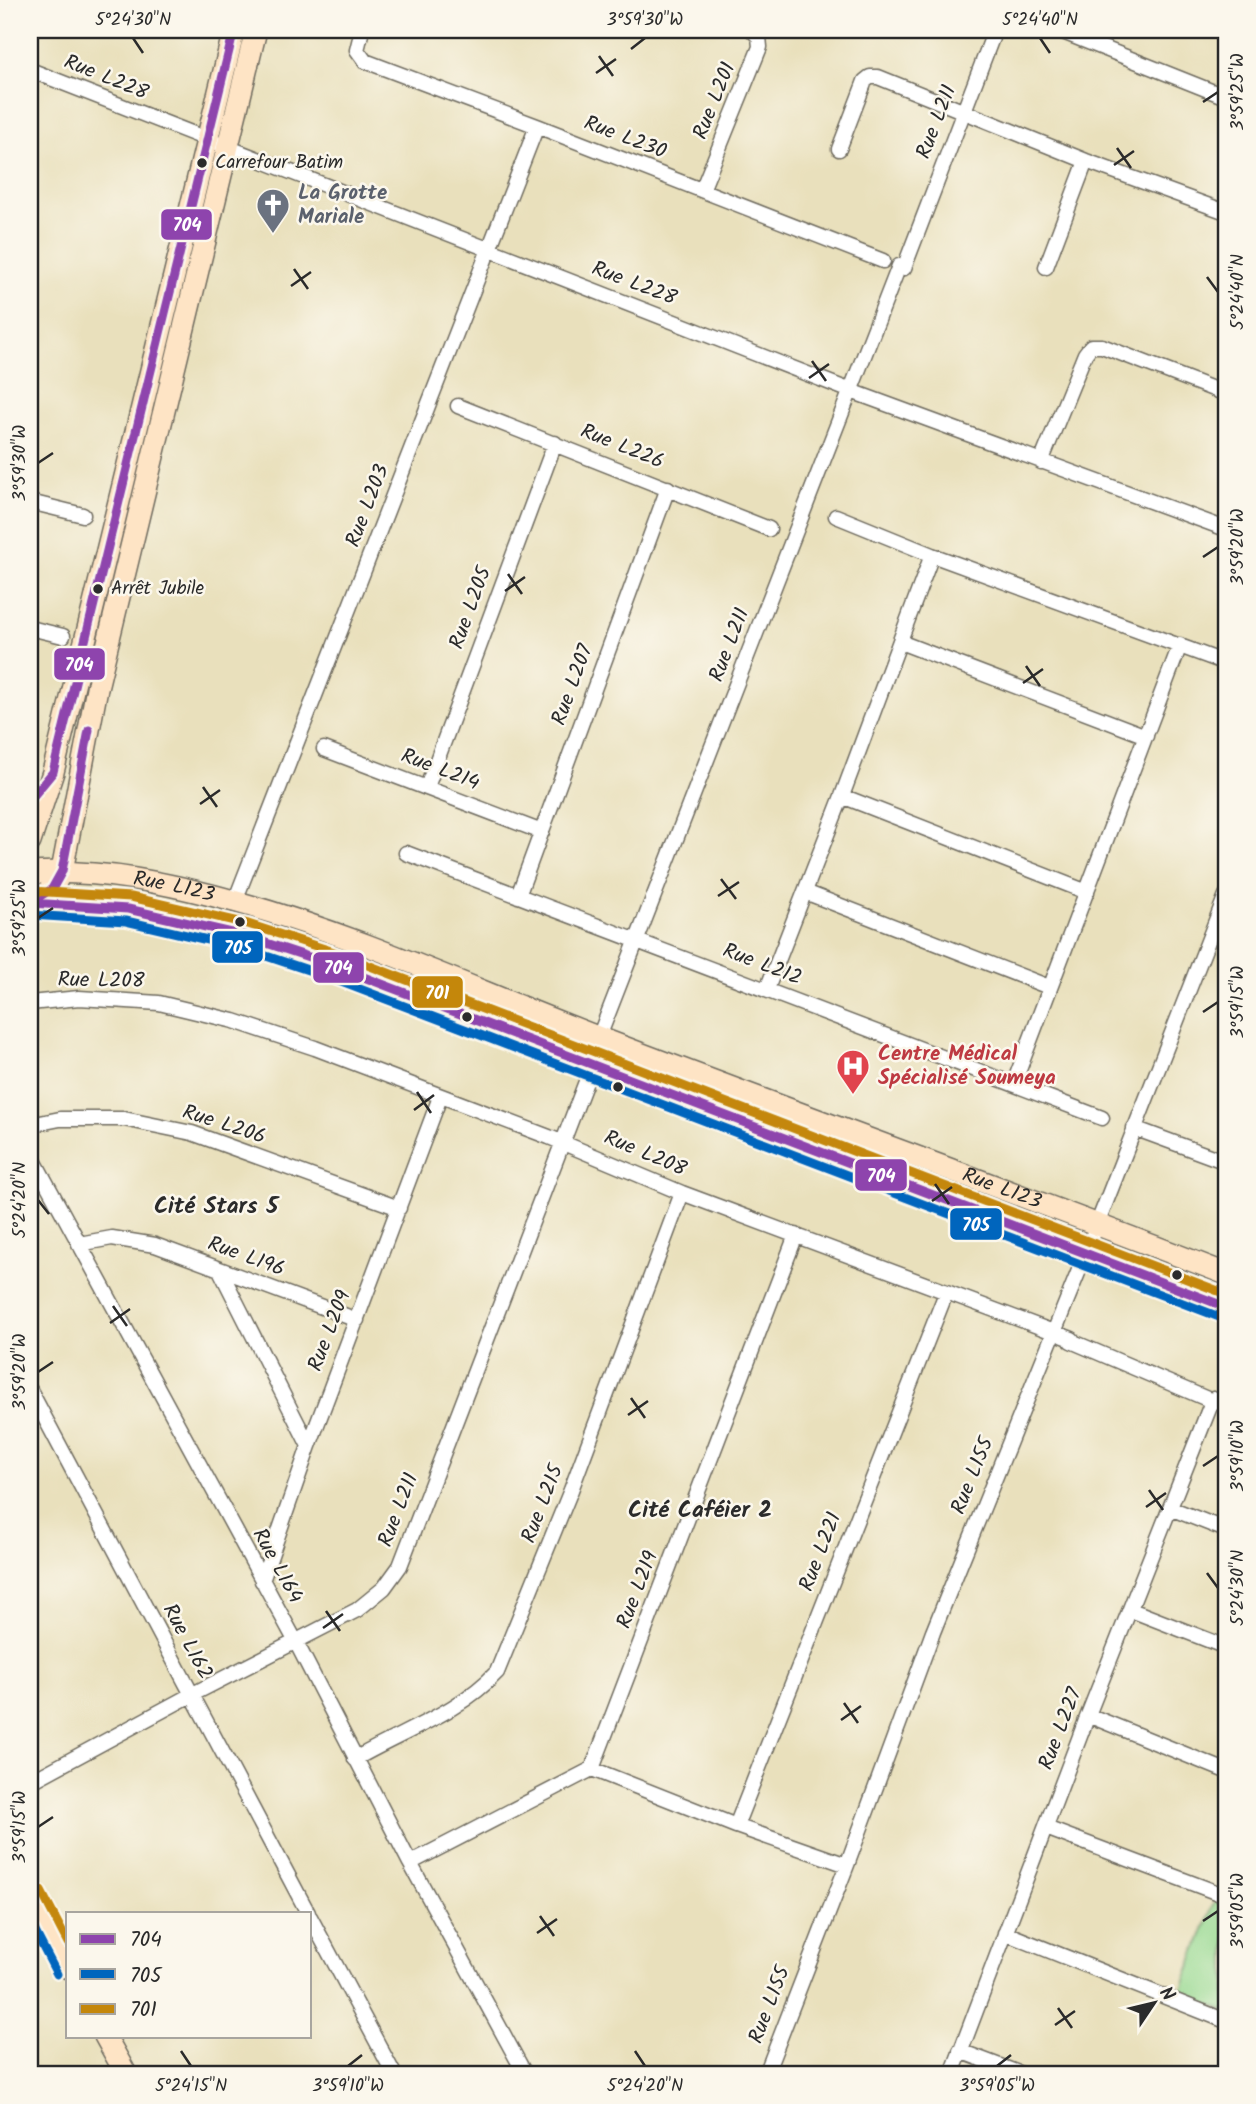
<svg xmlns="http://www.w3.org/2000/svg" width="1256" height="2104" font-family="Kalam,sans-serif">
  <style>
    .green { fill: #96d990; stroke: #60825e; stroke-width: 2 }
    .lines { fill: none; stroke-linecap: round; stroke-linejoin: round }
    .street-casing { stroke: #6e6a5e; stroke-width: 17 }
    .secondary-casing { stroke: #6e6a5e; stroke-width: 24 }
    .street { stroke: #fff; stroke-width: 14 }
    .secondary { stroke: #fee4c5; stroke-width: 21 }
    .bus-1-casing { stroke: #fbf7ec; stroke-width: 14 }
    .bus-2-casing { stroke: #fbf7ec; stroke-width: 14 }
    .bus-3-casing { stroke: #fbf7ec; stroke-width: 14 }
    .bus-1 { stroke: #8e44ad; stroke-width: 9 }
    .bus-2 { stroke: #0065bd; stroke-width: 9 }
    .bus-3 { stroke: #c4870b; stroke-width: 9 }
    .ticks { fill: none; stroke: #2b2b2b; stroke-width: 2.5 }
    .bus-dot { fill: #2b2b2b; stroke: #fbf7ec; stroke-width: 2.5 }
    .labels { text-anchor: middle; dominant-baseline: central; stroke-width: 5; stroke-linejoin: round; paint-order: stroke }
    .bus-label { font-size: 19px; fill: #2b2b2b; stroke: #fbf7ec; text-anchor: start }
    .street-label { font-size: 21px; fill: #2b2b2b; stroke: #fbf7ec }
    .worship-label { font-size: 21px; font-weight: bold; fill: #5b616d; stroke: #fbf7ec; text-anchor: start }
    .health-label { font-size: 21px; font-weight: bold; fill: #be3a42; stroke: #fbf7ec; text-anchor: start }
    .neighbourhood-label { font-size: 23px; font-weight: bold; fill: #2b2b2b; stroke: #fbf7ec }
    .line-badge { stroke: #fbf7ec; stroke-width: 2.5 }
    .badge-label { font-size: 19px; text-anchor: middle; font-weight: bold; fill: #fff }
    .neatline { fill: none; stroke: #2b2b2b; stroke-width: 2.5 }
    .ticks-label { font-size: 18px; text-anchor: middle; fill: #2b2b2b }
  </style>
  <rect width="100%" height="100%" fill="#fbf7ec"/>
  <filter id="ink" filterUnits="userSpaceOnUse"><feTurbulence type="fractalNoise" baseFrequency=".0143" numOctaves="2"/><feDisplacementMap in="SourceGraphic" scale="14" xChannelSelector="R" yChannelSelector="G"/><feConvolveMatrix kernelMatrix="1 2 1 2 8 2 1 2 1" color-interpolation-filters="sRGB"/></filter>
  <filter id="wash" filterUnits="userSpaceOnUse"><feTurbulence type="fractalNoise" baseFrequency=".00686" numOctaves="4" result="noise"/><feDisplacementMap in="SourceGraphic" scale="28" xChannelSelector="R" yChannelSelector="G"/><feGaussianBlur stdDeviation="1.57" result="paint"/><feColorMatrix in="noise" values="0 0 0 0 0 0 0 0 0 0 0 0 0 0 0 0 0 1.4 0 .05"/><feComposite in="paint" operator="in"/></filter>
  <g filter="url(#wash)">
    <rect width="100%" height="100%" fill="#e9e0bc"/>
    <!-- green -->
    <path class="green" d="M 1215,1900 L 1226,1904 L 1226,2011 L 1180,1994 Z"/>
  </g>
  <g filter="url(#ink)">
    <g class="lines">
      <defs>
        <path id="street" d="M 362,30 L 357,50 L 365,61 L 537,126 L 883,261
          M 1058,30 L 1226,97
          M 30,70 L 851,391 L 1226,529
          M 839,149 L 865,81 L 870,77 L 878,77 L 1086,161 L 1226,212
          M 702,190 L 760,47 L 759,37 L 752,30
          M 1046,267 L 1086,161
          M 904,268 L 995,30
          M 458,406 L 769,529
          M 1041,462 L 1085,354 L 1091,346 L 1102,346 L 1226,394
          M 30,502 L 83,515
          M 836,516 L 932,555 L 1226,663
          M 30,628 L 63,636
          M 900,642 L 1146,736
          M 324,749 L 542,832
          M 427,787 L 555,443
          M 842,796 L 1087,892
          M 406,853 L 1102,1118
          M 805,892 L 1049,987
          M 518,896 L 668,488
          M 235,901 L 537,126
          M 767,989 L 842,796 L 932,555
          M 30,1003 L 79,998 L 159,1003 L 234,1021 L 315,1048 L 549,1137 L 682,1193 L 1072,1339 L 1071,1341 L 1212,1401 L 1213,1399 L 1226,1404
          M 599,1037 L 899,266
          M 1014,1083 L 1180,645
          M 30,1125 L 60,1119 L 124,1119 L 192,1133 L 399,1208
          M 1134,1128 L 1226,1162
          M 30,1153 L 296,1642 L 410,1863 L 525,2074
          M 79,1244 L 112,1238 L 155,1245 L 357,1320
          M 220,1270 L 309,1446
          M 30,1390 L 308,1913
          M 1170,1508 L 1226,1530
          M 262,1581 L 309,1446 L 440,1097
          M 1131,1610 L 1226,1647
          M 1088,1715 L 1226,1771
          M 355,1759 C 403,1731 459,1713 497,1672 L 571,1490 L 682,1193
          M 592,1769 L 736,1826 L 847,1865
          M 30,1782 L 191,1695 L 357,1610 L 384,1588 L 400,1566 L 592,1066
          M 736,1826 L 946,1293
          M 1046,1828 L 1226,1896
          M 410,1863 L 592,1769 L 796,1235
          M 310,1917 L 394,2074
          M 1005,1933 L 1226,2021
          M 960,2051 L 1021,2074
          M 766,2074 L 847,1865 L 933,1632 L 1086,1253 L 1226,895
          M 952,2074 L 1088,1715 L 1213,1399"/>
        <g id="secondary">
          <path d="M 30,842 L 53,772 L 234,30"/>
          <path id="s1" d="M 30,873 C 101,869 169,883 237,902 C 362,937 479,992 600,1038 C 809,1118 1018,1193 1226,1274"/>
          <path d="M 30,902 L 52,889 L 62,871 L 97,688 L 256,30"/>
          <path d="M 30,903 L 128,909 L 245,936 L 327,963 L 1226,1307"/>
          <path d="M 30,1897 L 68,1968"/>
          <path d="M 105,2036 L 126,2074"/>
        </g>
      </defs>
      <!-- street casing -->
      <use href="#street" class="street-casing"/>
      <!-- secondary casing -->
      <use href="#secondary" class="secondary-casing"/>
      <!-- street -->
      <use href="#street" class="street"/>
      <!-- secondary -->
      <use href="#secondary" class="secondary"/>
      <defs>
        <path id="bus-1" d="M 30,800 L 53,772 L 234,30
          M 30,902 L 52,889 L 62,871 L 89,730
          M 30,903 L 128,909 L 245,936 L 327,963 L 1226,1307"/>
        <path id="bus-2" d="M 30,915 L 126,921 L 242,948 L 323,975 L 1222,1318
          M 30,1922 L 57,1974"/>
        <path id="bus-3" d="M 31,891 L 131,897 L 248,924 L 331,951 L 1226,1294
          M 41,1891 L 68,1943"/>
      </defs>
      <!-- bus-1 casing -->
      <use href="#bus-1" class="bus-1-casing"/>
      <!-- bus-2 casing -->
      <use href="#bus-2" class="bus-2-casing"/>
      <!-- bus-3 casing -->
      <use href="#bus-3" class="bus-3-casing"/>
      <!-- bus-1 -->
      <use href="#bus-1" class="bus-1"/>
      <!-- bus-2 -->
      <use href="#bus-2" class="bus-2"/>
      <!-- bus-3 -->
      <use href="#bus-3" class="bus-3"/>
    </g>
  </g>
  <!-- ticks -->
  <path class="ticks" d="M 133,38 L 143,53M 1040,38 L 1050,53M 631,49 L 645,38M 599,56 L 613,76M 596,73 L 616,59M 1203,102 L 1218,92M 1117,148 L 1131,168M 1114,165 L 1134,151M 294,269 L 308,289M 1207,277 L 1218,292M 291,286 L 311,272M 812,361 L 826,381M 809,378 L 829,364M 38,463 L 53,453M 1203,557 L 1218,547M 508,574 L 522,594M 505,591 L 525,577M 1026,666 L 1040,686M 1023,683 L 1043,669M 203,787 L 217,807M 200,804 L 220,790M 721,879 L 736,899M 718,896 L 739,882M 38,918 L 53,908M 1203,1012 L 1218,1002M 417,1092 L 431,1113M 414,1110 L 434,1095M 935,1184 L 949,1204M 38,1200 L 49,1214M 932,1201 L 952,1187M 113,1306 L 127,1326M 110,1323 L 130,1309M 38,1372 L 53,1362M 631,1398 L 645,1418M 628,1415 L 648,1401M 1203,1466 L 1218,1456M 1149,1490 L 1163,1510M 1146,1507 L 1166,1493M 1207,1573 L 1218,1588M 326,1611 L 340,1631M 323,1628 L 343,1614M 844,1703 L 858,1723M 841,1720 L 861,1706M 38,1827 L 53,1817M 540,1916 L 554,1936M 1203,1921 L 1218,1911M 537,1933 L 557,1919M 1058,2008 L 1072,2028M 1055,2025 L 1075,2011M 181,2051 L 191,2066M 635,2051 L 645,2066M 348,2066 L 362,2055M 997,2066 L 1011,2055"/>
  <!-- icons -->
  <defs>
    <symbol id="church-pin" viewBox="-11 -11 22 30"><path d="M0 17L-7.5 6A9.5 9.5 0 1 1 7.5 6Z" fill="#6b7280" stroke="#fbf7ec"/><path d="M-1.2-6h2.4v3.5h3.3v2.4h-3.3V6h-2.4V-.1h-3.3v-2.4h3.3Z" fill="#fff"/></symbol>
    <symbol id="hospital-pin" viewBox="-11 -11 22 30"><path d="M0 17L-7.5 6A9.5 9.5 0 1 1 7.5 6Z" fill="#e0444e" stroke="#fbf7ec"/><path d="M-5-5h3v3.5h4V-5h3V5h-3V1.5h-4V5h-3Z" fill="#fff"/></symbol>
  </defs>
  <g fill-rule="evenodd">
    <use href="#church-pin" x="254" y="186" width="38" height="52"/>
    <use href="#hospital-pin" x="834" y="1047" width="38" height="52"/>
  </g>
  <!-- markers -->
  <g class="bus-dot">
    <circle cx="202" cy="163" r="6"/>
    <circle cx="98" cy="589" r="6"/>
    <circle cx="240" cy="922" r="6"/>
    <circle cx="467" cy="1017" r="6"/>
    <circle cx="618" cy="1087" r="6"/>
    <circle cx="1177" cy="1275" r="6"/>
  </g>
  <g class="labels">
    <!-- bus labels -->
    <g class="bus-label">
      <text x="215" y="163">Carrefour Batim</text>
      <text x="111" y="589">Arrêt Jubile</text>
    </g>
    <!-- street labels -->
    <g class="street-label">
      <text transform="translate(106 78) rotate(22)">Rue L228</text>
      <text transform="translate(715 101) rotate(-68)">Rue L201</text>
      <text transform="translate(937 122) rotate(-69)">Rue L211</text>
      <text transform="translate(625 138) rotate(21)">Rue L230</text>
      <text transform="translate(634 284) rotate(21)">Rue L228</text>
      <text transform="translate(622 447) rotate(22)">Rue L226</text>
      <text transform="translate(368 506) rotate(-69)">Rue L203</text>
      <text transform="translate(471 608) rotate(-70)">Rue L205</text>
      <text transform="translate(730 645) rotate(-69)">Rue L211</text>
      <text transform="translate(573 685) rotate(-70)">Rue L207</text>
      <text transform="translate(440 770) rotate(21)">Rue L214</text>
      <text stroke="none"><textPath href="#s1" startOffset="145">Rue L123</textPath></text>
      <text transform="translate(762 965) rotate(21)">Rue L212</text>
      <text transform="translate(101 981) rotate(1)">Rue L208</text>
      <text transform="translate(224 1125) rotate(18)">Rue L206</text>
      <text transform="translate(645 1154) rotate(23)">Rue L208</text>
      <text stroke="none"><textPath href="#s1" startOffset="1027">Rue L123</textPath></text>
      <text transform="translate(246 1257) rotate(20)">Rue L196</text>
      <text transform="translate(330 1331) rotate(-69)">Rue L209</text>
      <text transform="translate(973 1476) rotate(-68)">Rue L155</text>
      <text transform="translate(543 1504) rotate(-69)">Rue L215</text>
      <text transform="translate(399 1510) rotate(-69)">Rue L211</text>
      <text transform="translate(821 1552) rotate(-69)">Rue L221</text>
      <text transform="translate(277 1566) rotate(61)">Rue L164</text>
      <text transform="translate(638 1590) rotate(-69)">Rue L219</text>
      <text transform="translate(187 1642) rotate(62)">Rue L162</text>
      <text transform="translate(1061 1729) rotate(-69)">Rue L227</text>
      <text transform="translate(770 2005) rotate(-69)">Rue L155</text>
    </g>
    <!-- worship labels -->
    <g class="worship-label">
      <text x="298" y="193">La Grotte<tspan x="298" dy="24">Mariale</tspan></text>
    </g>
    <!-- health labels -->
    <g class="health-label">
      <text x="878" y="1054">Centre Médical<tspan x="878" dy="24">Spécialisé Soumeya</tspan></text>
    </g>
    <!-- neighbourhood labels -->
    <g class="neighbourhood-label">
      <text x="216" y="1207">Cité Stars 5</text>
      <text x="700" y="1511">Cité Caféier 2</text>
    </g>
  </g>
  <g class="line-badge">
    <rect x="160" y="208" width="53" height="33" rx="7" fill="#8e44ad"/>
    <rect x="53" y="647" width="53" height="34" rx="7" fill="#8e44ad"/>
    <rect x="211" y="930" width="53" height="34" rx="7" fill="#0065bd"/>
    <rect x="312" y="951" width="53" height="33" rx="7" fill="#8e44ad"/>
    <rect x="411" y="975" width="53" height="34" rx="7" fill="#c4870b"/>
    <rect x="854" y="1158" width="54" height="34" rx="7" fill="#8e44ad"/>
    <rect x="949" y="1207" width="54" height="34" rx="7" fill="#0065bd"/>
  </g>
  <g class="badge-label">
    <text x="187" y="231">704</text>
    <text x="79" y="671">704</text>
    <text x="238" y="954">705</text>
    <text x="338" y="974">704</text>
    <text x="437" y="999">701</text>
    <text x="881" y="1182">704</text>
    <text x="976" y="1231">705</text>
  </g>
  <!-- margin -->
  <rect width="1256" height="2104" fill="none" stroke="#fbf7ec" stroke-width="77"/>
  <!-- legend -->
  <rect x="66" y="1912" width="245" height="126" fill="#fbf7ec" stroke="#a8a59f" stroke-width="2"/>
  <rect x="80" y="1934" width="35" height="10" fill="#8e44ad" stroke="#a8a59f" stroke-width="2"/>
  <text x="130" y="1946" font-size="21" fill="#2b2b2b">704</text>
  <rect x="80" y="1969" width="35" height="10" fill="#0065bd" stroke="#a8a59f" stroke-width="2"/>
  <text x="130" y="1982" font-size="21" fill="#2b2b2b">705</text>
  <rect x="80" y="2004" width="35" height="10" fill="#c4870b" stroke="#a8a59f" stroke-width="2"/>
  <text x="130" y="2016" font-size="21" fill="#2b2b2b">701</text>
  <!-- north arrow -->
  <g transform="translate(1154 2003) rotate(55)" stroke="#fbf7ec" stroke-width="5" paint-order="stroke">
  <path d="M0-5L12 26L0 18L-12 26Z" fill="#2b2b2b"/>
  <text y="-10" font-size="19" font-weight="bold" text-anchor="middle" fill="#2b2b2b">N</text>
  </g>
  <rect x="38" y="38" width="1180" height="2028" class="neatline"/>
  <g class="ticks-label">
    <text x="133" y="25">5°24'30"N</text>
    <text x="645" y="25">3°59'30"W</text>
    <text x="1040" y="25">5°24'40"N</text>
    <text transform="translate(1237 92) rotate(-90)" y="6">3°59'25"W</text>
    <text transform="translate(1237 292) rotate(-90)" y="6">5°24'40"N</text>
    <text transform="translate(19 463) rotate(-90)" y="6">3°59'30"W</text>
    <text transform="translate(1237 547) rotate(-90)" y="6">3°59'20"W</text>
    <text transform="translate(19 918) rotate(-90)" y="6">3°59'25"W</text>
    <text transform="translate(1237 1002) rotate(-90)" y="6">3°59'15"W</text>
    <text transform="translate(19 1200) rotate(-90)" y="6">5°24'20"N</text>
    <text transform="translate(19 1372) rotate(-90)" y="6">3°59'20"W</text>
    <text transform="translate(1237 1456) rotate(-90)" y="6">3°59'10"W</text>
    <text transform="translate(1237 1588) rotate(-90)" y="6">5°24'30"N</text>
    <text transform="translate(19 1827) rotate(-90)" y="6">3°59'15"W</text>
    <text transform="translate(1237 1911) rotate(-90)" y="6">3°59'05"W</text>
    <text x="191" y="2091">5°24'15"N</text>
    <text x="348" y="2091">3°59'10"W</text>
    <text x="645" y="2091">5°24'20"N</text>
    <text x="997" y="2091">3°59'05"W</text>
  </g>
</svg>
